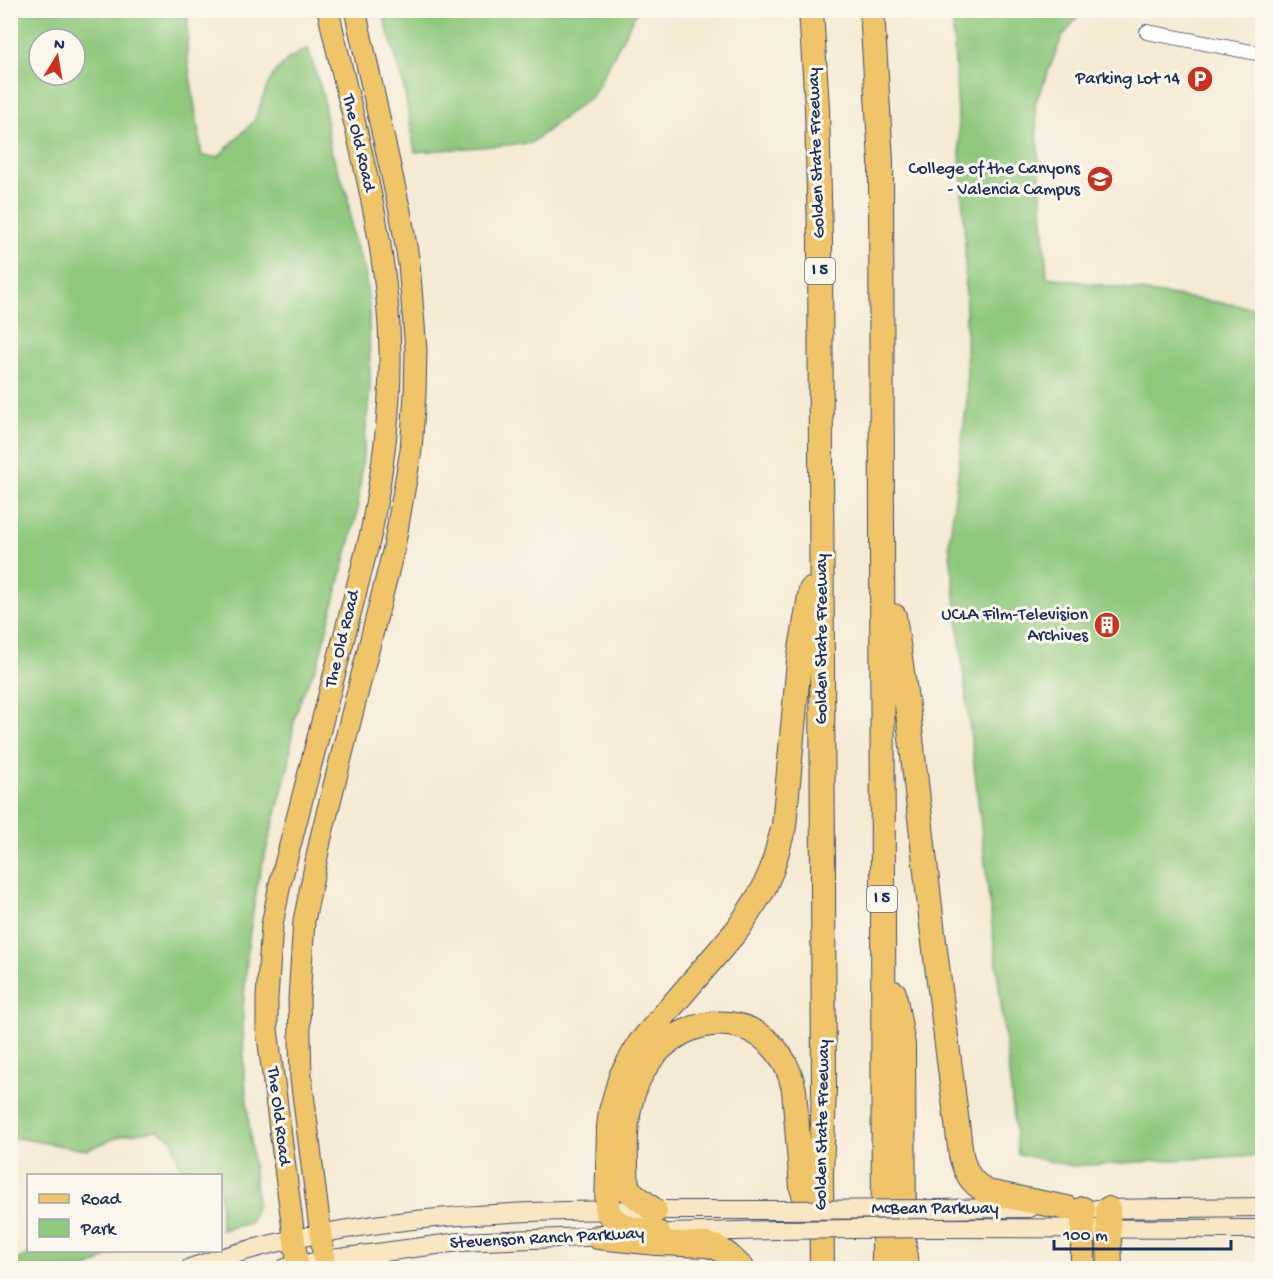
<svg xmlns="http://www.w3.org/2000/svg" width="1273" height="1279" font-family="'Gochi Hand',sans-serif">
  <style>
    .green { fill: #8ec87c; stroke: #547c6d; stroke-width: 1.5; fill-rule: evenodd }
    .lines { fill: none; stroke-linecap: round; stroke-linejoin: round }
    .stream { stroke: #78beef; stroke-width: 4 }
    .minor-casing { stroke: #3c4b70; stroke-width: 16 }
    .secondary-casing { stroke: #3c4b70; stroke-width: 20 }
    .primary-casing { stroke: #3c4b70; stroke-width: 23 }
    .motorway-casing { stroke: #3c4b70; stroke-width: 26 }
    .minor { stroke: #fff; stroke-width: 14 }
    .secondary { stroke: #f9e7c3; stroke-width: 18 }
    .primary { stroke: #f0c469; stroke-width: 21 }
    .motorway { stroke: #f0c469; stroke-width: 24 }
    .secondary-bridge-casing { stroke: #3c4b70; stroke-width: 20; stroke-linecap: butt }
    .secondary-bridge { stroke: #f9e7c3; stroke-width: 18 }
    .labels { text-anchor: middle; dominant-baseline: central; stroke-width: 6; stroke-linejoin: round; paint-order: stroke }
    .shield { fill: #fbf7ec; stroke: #5e6b89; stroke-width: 1.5 }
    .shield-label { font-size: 16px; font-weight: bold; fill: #1b2f5e }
    .poi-label { font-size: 18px; fill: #1b2f5e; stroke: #fbf7ec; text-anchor: end }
    .street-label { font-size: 18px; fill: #1b2f5e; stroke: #fbf7ec }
  </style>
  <rect width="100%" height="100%" fill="#fbf7ec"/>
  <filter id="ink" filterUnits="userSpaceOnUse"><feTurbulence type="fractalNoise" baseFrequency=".0167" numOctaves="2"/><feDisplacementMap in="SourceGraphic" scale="12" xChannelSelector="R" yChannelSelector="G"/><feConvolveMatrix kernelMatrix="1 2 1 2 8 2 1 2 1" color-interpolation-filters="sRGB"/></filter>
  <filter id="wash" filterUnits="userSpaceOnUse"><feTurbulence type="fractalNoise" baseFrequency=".008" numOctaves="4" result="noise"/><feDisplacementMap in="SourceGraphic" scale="24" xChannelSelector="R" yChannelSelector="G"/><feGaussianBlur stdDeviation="1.35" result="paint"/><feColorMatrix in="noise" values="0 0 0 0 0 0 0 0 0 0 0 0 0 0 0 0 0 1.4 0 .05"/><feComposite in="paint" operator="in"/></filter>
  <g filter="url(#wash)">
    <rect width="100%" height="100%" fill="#f5ead3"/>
    <!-- green -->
    <path class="green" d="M 10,11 L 188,11 L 187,54 L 202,156 L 218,157 L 254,121 L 268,84 L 276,71 L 288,59 L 308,48 L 323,96 L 330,148 L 348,197 L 352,234 L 365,271 L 369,304 L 370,388 L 357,514 L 318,663 L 302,695 L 294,720 L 289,764 L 258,881 L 248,945 L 243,1010 L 244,1071 L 257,1204 L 250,1223 L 221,1230 L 220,1176 L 180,1175 L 181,1169 L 172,1139 L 157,1130 L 123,1135 L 87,1150 L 11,1137 ZM 39,39 L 75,39 L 75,75 L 39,75 Z
      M 382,11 L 382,10 L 637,11 L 593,95 L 531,143 L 415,152 L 403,82 Z
      M 952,11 L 1082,11 L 1062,37 L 1035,104 L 1047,277 L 1262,309 L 1262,1156 L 1241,1156 L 1072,1166 L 1018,1154 L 949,544 L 967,400 L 965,241 Z
      M 38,1251 L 38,1250 L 122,1251 L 112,1254 L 88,1268 L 11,1268 L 11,1262 Z"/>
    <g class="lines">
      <!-- stream -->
      <path class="stream" d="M 897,15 L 897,10"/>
    </g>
  </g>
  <g filter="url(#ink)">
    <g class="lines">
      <defs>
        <path id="minor" d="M 1147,32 L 1262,54"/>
        <path id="secondary" d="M 929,1209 L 1030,1208
          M 1096,1209 L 1262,1207
          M 930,1228 L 1262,1229
          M 669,1233 L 775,1230
          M 190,1268 C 377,1202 582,1211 777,1210
          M 285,1268 L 324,1260 L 459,1242 L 611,1236"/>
        <path id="primary" d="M 298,1268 L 267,1029 L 267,998 L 272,925 L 280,884 L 371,533 C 382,473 391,412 390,351 C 388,236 353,123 328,10
          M 325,1268 L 301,1078 L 299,999 L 304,921 L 321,837 L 394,548 L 411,450 L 415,394 L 416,350 L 409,264 L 401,216 L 355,10"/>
        <path id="motorway" d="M 811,10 L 817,108 L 820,241 L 824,1090 L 821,1174 L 822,1268
          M 872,10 L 881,161 L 884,1268
          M 894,616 L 909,720 L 933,934 L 961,1155 C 965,1172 971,1183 987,1192 L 1067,1208
          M 894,993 L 903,1045 L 904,1247 L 906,1268
          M 1108,1209 L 1110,1268
          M 655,1211 L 627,1189 C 625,1148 622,1105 644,1069 C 686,1002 778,1009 794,1090 L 802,1188 L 815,1226
          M 658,1233 C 635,1229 622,1231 607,1211 L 609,1127 L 611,1111 L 621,1076 L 640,1043 L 738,929 L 763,890 L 772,869 L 784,826 L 799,661 L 811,590
          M 598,1237 L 657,1243 L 707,1245 L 718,1248 L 728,1255 L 742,1268
          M 1083,1268 L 1083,1209"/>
      </defs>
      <!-- minor casing -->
      <use href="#minor" class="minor-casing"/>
      <!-- secondary casing -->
      <use href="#secondary" class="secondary-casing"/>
      <!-- primary casing -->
      <use href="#primary" class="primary-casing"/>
      <!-- motorway casing -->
      <use href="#motorway" class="motorway-casing"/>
      <!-- minor -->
      <use href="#minor" class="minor"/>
      <!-- secondary -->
      <use href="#secondary" class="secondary"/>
      <!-- primary -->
      <use href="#primary" class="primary"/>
      <!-- motorway -->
      <use href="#motorway" class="motorway"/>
      <defs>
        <path id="secondary-bridge" d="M 777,1210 L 929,1209
          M 775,1230 L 930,1228"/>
      </defs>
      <!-- secondary-bridge casing -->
      <use href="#secondary-bridge" class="secondary-bridge-casing"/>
      <!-- secondary-bridge -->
      <use href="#secondary-bridge" class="secondary-bridge"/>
    </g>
  </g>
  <!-- icons -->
  <defs>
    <symbol id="parking-disc" viewBox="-11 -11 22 22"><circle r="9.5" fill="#c8321e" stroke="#fbf7ec"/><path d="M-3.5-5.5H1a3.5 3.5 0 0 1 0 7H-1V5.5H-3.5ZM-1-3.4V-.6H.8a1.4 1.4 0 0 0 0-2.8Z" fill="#fff"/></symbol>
    <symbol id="university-disc" viewBox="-11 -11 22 22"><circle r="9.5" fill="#c8321e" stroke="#fbf7ec"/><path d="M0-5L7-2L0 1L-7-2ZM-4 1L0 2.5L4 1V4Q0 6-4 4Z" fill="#fff"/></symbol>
    <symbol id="building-disc" viewBox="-11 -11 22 22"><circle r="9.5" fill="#c8321e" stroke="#fbf7ec"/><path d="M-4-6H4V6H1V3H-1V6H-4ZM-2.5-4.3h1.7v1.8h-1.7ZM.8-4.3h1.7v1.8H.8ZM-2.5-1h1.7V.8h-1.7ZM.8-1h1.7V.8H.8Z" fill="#fff"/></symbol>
  </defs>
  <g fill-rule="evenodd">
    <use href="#parking-disc" x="1185" y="64" width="30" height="30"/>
    <use href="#university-disc" x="1085" y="164" width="30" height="30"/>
    <use href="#building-disc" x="1092" y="610" width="30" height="30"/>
  </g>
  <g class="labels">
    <!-- shield labels -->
    <g class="shield">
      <rect x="805" y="258" width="30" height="26" rx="4.5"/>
      <rect x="867" y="886" width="30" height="26" rx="4.5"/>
    </g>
    <g class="shield-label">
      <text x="820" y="271">I 5</text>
      <text x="882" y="899">I 5</text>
    </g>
    <!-- poi labels -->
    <g class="poi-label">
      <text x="1180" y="79">Parking Lot 14</text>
      <text x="1080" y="169">College of the Canyons<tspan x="1080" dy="21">- Valencia Campus</tspan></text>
      <text x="1088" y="615">UCLA Film-Television<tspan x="1088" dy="21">Archives</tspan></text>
    </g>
    <!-- street labels -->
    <g class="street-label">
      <text transform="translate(358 143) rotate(77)">The Old Road</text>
      <text transform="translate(817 153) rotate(-92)">Golden State Freeway</text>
      <text transform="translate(343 639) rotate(-76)">The Old Road</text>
      <text transform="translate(822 639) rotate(-90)">Golden State Freeway</text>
      <text transform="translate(278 1116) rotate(83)">The Old Road</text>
      <text transform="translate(823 1125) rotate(-89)">Golden State Freeway</text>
      <text x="935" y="1209">McBean Parkway</text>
      <text transform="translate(547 1239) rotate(-3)">Stevenson Ranch Parkway</text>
    </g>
  </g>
  <!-- margin -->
  <rect width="1273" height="1279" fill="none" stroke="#fbf7ec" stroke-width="36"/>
  <!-- legend -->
  <rect x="27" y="1174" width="195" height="78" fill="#fbf7ec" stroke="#a1a7b3" stroke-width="1.5"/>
  <rect x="39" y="1194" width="30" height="9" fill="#f0c469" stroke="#a1a7b3" stroke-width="1.5"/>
  <text x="81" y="1204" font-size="18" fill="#1b2f5e">Road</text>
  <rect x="39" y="1219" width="30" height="18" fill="#8ec87c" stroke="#a1a7b3" stroke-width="1.5"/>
  <text x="81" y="1234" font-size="18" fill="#1b2f5e">Park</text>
  <!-- north arrow -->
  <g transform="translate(57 57) rotate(11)"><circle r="28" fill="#fbf7ec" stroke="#a1a7b3" stroke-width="1.5"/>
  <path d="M0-4.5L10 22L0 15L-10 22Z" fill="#c8321e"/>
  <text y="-9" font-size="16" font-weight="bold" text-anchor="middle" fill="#1b2f5e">N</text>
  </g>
  <!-- scale -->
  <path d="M1054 1240v9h177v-9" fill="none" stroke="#1b2f5e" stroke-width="3"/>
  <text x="1063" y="1240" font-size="18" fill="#1b2f5e" stroke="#fbf7ec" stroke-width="4.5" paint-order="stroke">100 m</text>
</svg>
